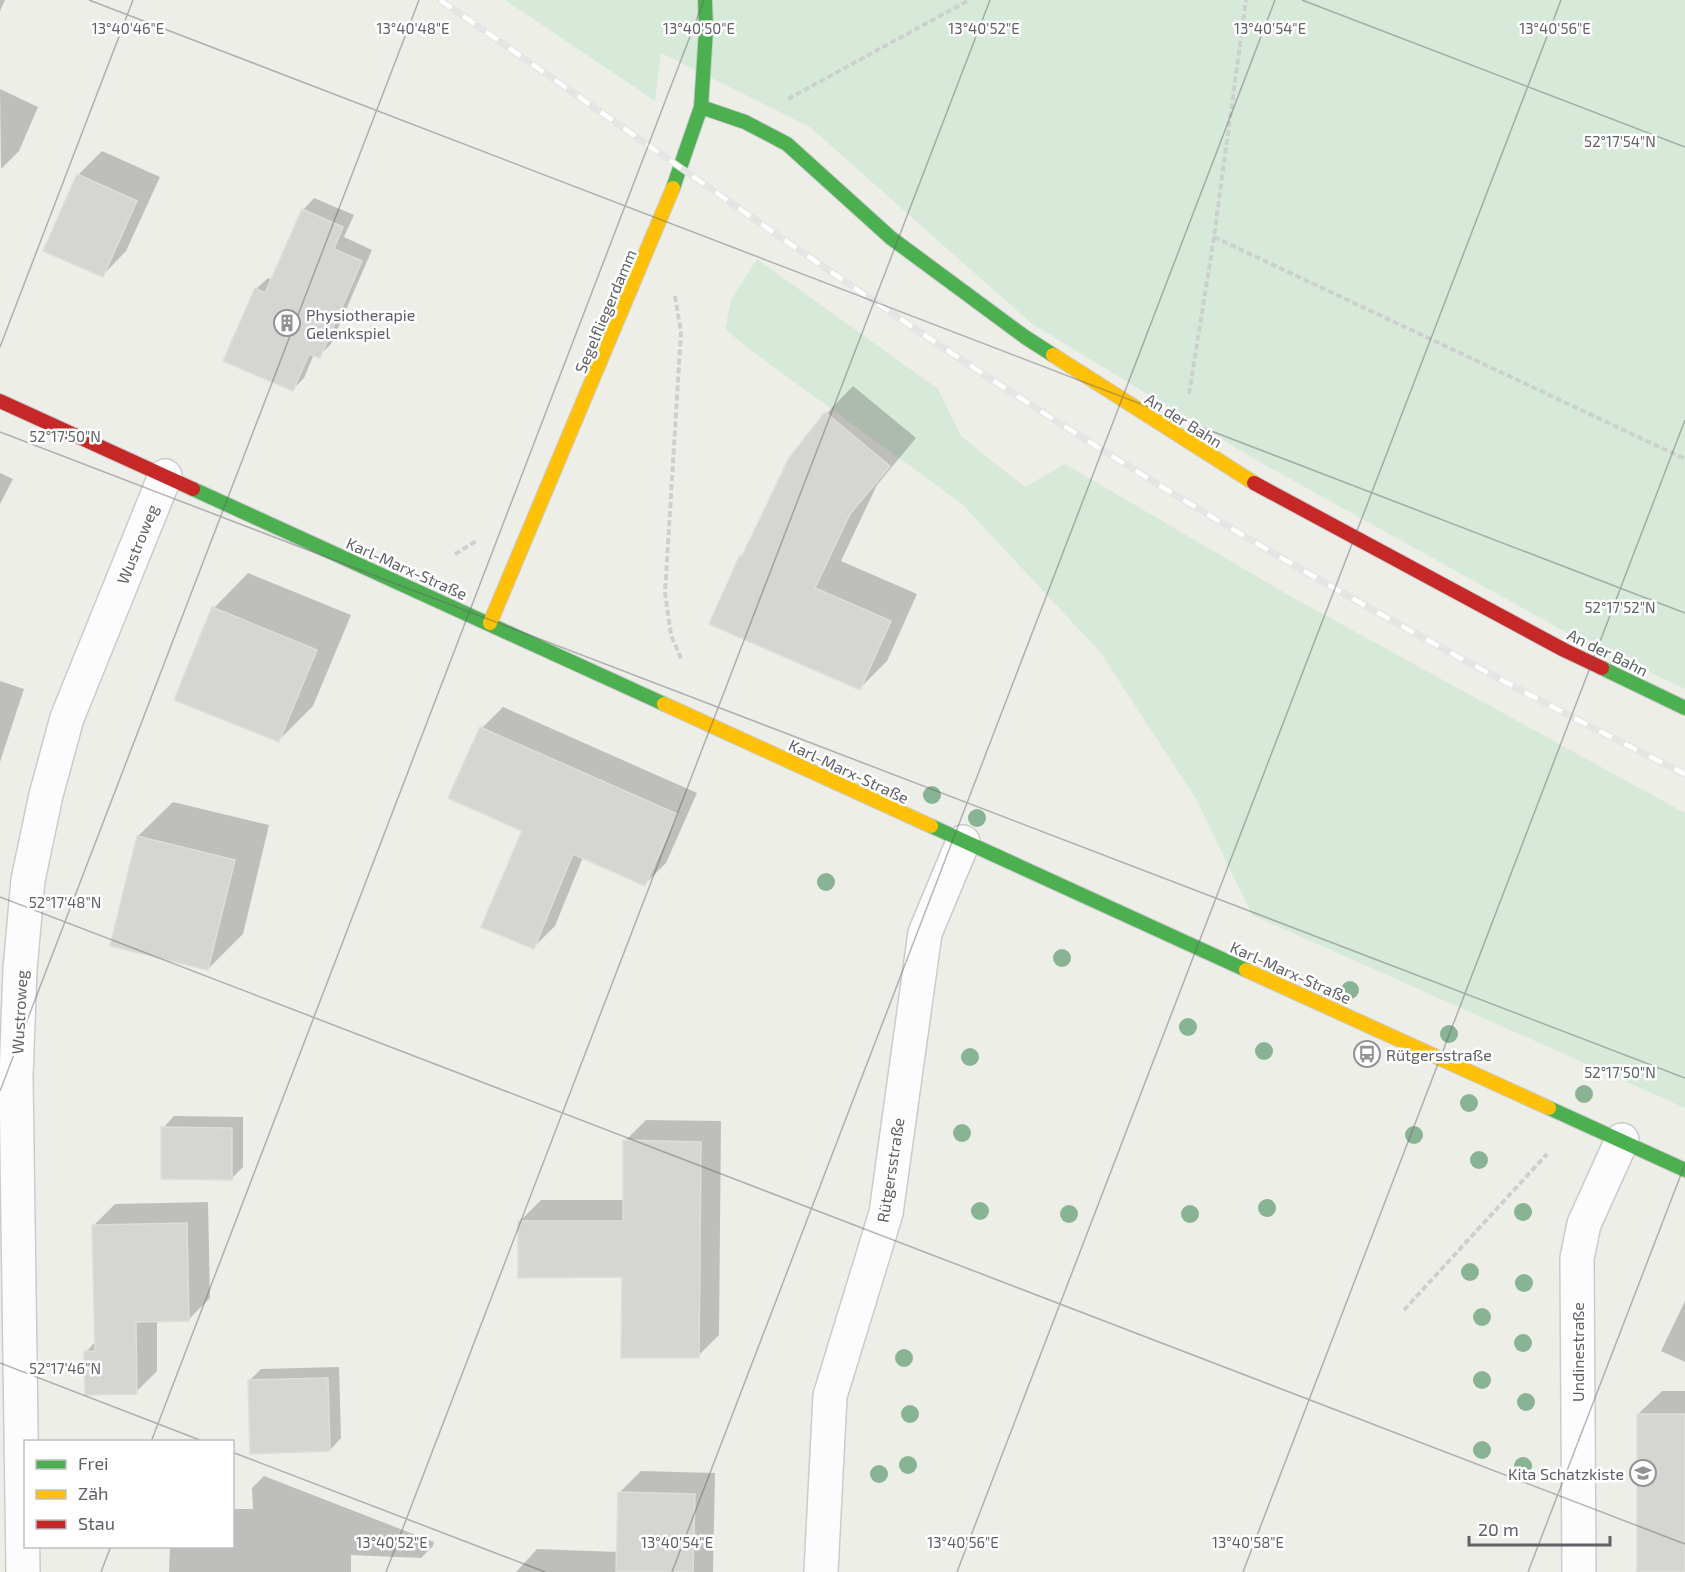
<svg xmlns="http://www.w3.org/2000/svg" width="1685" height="1572" font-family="'Exo 2',sans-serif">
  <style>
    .green { fill: #d7ead9 }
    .shadow { fill: #0003 }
    .building { fill: #d5d5d2; stroke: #deded8; stroke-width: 1.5 }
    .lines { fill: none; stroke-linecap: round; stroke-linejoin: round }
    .street-casing { stroke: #cbcbcb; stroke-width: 36 }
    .fast-casing { stroke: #cbcbcb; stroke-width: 16 }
    .slow-casing { stroke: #cbcbcb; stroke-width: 16 }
    .jam-casing { stroke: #cbcbcb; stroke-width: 16 }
    .path { stroke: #ccd0cf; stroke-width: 4; stroke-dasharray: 6 3; stroke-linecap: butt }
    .street { stroke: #fcfcfc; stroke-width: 33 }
    .fast { stroke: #4caf50; stroke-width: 14 }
    .slow { stroke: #ffc107; stroke-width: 14 }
    .jam { stroke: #c62828; stroke-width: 14 }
    .rail-casing { stroke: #e4e5e4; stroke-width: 7 }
    .rail { stroke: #fff; stroke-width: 4.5; stroke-dasharray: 14; stroke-linecap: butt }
    .tree { fill: #89b493 }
    .ticks { fill: none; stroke: #5f6167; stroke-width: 1.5; stroke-opacity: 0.45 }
    .labels { text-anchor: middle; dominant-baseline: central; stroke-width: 5; stroke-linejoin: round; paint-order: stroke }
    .street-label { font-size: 16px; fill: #5f6167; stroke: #fff }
    .poi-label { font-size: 16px; fill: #5f6167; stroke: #fff; text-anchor: start }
    .ticks-label { font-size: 15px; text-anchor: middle; fill: #5f6167; stroke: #fff; stroke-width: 5; stroke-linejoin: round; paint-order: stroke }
  </style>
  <rect width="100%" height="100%" fill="#eeeee9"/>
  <!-- green -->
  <path class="green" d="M 505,0 L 1685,0 L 1685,689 L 1573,636 L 1258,461 L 1032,324 L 810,127 L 661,53 L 655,101 Z
    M 757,259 L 938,389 L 961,436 L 1025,487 L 1065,464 L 1292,597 L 1685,813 L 1685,1108 L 1252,915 L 1196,799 L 1100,652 L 962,504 L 749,349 L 725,329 L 731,299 Z"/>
  <!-- shadow -->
  <path class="shadow" d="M 0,0 L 5,0 L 0,11 Z
    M 0,89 L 38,107 L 19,151 L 1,169 Z
    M 102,151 L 160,177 L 126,251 L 103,275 L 78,175 Z
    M 314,198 L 354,215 L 344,237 L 372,250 L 331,344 L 319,356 L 314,354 L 304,378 L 293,389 L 256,289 L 268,278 L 272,280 L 303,210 Z
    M 853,386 L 916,438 L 877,485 L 841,561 L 917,594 L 887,661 L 860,688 L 741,556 L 745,551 L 826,414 Z
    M 0,473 L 13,479 L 0,504 Z
    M 248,573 L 351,615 L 313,706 L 278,741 L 214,608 Z
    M 0,681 L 24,689 L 0,762 Z
    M 503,707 L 697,793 L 666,863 L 645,884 L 583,857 L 555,926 L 534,947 L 524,830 L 482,728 Z
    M 173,802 L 269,825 L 243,934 L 208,969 L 138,836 Z
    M 174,1116 L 243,1117 L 243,1167 L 231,1179 L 163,1128 Z
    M 646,1120 L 721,1121 L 719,1335 L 698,1356 L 624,1275 L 520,1221 L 541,1200 L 624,1200 L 625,1141 Z
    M 208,1202 L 210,1298 L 189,1319 L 157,1320 L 157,1371 L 136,1392 L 86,1352 L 96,1341 L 94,1225 L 115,1204 Z
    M 1685,1301 L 1685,1362 L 1661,1351 Z
    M 339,1367 L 341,1438 L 330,1450 L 249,1381 L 261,1369 Z
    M 1662,1391 L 1685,1391 L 1685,1572 L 1638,1572 L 1638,1414 Z
    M 641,1471 L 715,1473 L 713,1572 L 516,1572 L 537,1549 L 618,1552 L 619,1493 Z
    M 264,1476 L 434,1542 L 433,1546 L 421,1558 L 351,1555 L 351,1572 L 169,1572 L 170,1546 L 232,1546 L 232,1509 L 253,1509 L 252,1488 Z"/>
  <!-- building -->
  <path class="building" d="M 77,174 L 137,201 L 103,277 L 43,251 Z
    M 302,209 L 343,227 L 334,249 L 362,261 L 320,358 L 309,354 L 293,391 L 223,361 L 255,288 L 265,293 Z
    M 825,412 L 890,466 L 850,514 L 815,588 L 891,621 L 860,690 L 709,624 L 740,555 L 742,556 L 789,458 Z
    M 212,607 L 317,650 L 279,742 L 174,700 Z
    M 480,727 L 677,814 L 645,886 L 573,854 L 534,949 L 481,927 L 522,831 L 448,798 Z
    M 137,836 L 235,860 L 208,970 L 110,946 Z
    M 161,1127 L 232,1128 L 232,1180 L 161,1179 Z
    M 623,1140 L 701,1142 L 699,1358 L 621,1358 L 622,1277 L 518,1278 L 518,1221 L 623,1221 Z
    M 187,1223 L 189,1321 L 136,1322 L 137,1394 L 85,1395 L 84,1351 L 95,1351 L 92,1225 Z
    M 328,1378 L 330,1451 L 250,1454 L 248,1380 Z
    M 1637,1414 L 1685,1414 L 1685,1572 L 1637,1572 Z
    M 618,1492 L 695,1494 L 693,1572 L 616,1572 Z"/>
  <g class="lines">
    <defs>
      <path id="street" d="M 23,1572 L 16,1077 L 20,969 L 28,880 L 46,795 L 67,718 L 165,476
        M 821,1572 L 830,1396 L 886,1213 L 925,933 L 963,842
        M 1579,1572 L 1577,1258 L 1584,1224 L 1622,1140"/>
      <path id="fast" d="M 701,107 L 745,122 L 787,144 L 891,238 L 1025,337 L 1053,355
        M 673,188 L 701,107 L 706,30 L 705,0
        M 193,489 L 664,704
        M 1602,668 L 1685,708
        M 931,826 L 1246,970
        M 1549,1108 L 1685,1170"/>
      <path id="slow" d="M 1053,355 L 1254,483
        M 490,623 L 673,188
        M 664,704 L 931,826
        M 1246,970 L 1549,1108"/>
      <path id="jam" d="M 0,401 L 193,489
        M 1254,483 L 1564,650 L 1602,668"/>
    </defs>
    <!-- street casing -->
    <use href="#street" class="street-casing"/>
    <!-- fast casing -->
    <use href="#fast" class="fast-casing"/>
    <!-- slow casing -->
    <use href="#slow" class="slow-casing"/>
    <!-- jam casing -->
    <use href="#jam" class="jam-casing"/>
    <!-- path -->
    <path class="path" d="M 788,99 L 969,0
      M 1214,237 L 1685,459
      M 675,296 L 681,332 L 665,593 L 671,635 L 682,661
      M 1189,394 L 1214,237 L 1246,0
      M 455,554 L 478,540
      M 1404,1310 L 1547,1154"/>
    <!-- street -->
    <use href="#street" class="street"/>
    <!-- fast -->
    <use href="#fast" class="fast"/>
    <!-- slow -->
    <use href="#slow" class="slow"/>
    <!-- jam -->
    <use href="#jam" class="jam"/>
    <defs>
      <path id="rail" d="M 440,0 C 612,119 782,241 956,356 C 1190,511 1434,650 1685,774"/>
    </defs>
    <!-- rail casing -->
    <use href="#rail" class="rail-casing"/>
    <!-- rail -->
    <use href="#rail" class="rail"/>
  </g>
  <!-- trees -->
  <g class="tree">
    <circle cx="932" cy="795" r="9"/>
    <circle cx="977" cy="818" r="9"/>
    <circle cx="826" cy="882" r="9"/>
    <circle cx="1062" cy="958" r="9"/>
    <circle cx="1350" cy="990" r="9"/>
    <circle cx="1188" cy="1027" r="9"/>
    <circle cx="1449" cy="1034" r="9"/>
    <circle cx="1264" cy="1051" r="9"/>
    <circle cx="970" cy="1057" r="9"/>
    <circle cx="1584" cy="1094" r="9"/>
    <circle cx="1469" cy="1103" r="9"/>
    <circle cx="962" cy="1133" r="9"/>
    <circle cx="1414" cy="1135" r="9"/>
    <circle cx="1479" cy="1160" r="9"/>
    <circle cx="1267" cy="1208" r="9"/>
    <circle cx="980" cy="1211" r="9"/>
    <circle cx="1523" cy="1212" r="9"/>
    <circle cx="1069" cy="1214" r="9"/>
    <circle cx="1190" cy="1214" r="9"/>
    <circle cx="1470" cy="1272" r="9"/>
    <circle cx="1524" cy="1283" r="9"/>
    <circle cx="1482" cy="1317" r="9"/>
    <circle cx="1523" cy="1343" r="9"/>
    <circle cx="904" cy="1358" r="9"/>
    <circle cx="1482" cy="1380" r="9"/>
    <circle cx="1526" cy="1402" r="9"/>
    <circle cx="910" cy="1414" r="9"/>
    <circle cx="1482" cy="1450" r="9"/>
    <circle cx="908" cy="1465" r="9"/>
    <circle cx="1523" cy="1466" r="9"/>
    <circle cx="879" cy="1474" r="9"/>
  </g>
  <!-- ticks -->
  <path class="ticks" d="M 89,0 L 1685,613M 1302,0 L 1685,147M 0,347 L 133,0M 0,432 L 1685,1078M 0,897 L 1685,1544M 0,1091 L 419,0M 0,1363 L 205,1442M 151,1442 L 704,0M 232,1452 L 545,1572M 101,1572 L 111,1546M 386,1572 L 990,0M 672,1572 L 1275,0M 957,1572 L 1561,0M 1243,1572 L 1685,420M 1528,1572 L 1685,1164"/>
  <!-- icons -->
  <defs>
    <symbol id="building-ring" viewBox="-11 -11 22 22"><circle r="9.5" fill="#fff" stroke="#919294" stroke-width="1.5"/><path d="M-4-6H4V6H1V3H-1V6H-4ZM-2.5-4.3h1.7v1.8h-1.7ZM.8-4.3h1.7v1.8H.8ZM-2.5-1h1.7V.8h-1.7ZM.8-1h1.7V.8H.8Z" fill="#919294"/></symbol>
    <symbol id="bus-ring" viewBox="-11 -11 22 22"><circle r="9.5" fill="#fff" stroke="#919294" stroke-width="1.5"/><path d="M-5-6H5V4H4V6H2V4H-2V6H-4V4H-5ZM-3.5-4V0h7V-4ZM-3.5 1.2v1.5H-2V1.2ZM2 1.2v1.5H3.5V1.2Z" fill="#919294"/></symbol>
    <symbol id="school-ring" viewBox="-11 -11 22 22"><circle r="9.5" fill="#fff" stroke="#919294" stroke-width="1.5"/><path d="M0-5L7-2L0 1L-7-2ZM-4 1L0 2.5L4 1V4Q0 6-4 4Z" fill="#919294"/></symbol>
  </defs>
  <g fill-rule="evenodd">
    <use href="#building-ring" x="272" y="308" width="30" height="30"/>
    <use href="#bus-ring" x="1352" y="1039" width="30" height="30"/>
    <use href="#school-ring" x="1628" y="1458" width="30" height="30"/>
  </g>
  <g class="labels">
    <!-- street labels -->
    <g class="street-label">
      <text transform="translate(605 311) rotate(-67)">Segelfliegerdamm</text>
      <text transform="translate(1184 420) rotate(32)">An der Bahn</text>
      <text transform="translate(137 544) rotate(-68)">Wustroweg</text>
      <text transform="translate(407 568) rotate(24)">Karl-Marx-Straße</text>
      <text transform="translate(1608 652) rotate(26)">An der Bahn</text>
      <text transform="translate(849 771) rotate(25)">Karl-Marx-Straße</text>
      <text transform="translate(1291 972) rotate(24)">Karl-Marx-Straße</text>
      <text transform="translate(19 1012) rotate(-87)">Wustroweg</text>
      <text transform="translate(890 1170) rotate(-81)">Rütgersstraße</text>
      <text transform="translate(1577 1352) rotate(-90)">Undinestraße</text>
    </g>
    <!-- poi labels -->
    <g class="poi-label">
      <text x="306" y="314">Physiotherapie<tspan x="306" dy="18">Gelenkspiel</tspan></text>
      <text x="1386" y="1054">Rütgersstraße</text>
      <text x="1624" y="1473" text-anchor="end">Kita Schatzkiste</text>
    </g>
  </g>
  <g class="ticks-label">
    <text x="699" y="34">13°40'50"E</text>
    <text x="984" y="34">13°40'52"E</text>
    <text x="1555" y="34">13°40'56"E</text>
    <text x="128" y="34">13°40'46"E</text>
    <text x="413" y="34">13°40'48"E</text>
    <text x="1270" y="34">13°40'54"E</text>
    <text x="1620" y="147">52°17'54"N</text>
    <text x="65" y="442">52°17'50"N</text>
    <text x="1620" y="613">52°17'52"N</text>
    <text x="65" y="908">52°17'48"N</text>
    <text x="1620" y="1078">52°17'50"N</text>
    <text x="65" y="1374">52°17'46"N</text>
    <text x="392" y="1548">13°40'52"E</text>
    <text x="677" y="1548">13°40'54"E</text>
    <text x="963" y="1548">13°40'56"E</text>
    <text x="1248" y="1548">13°40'58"E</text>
  </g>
  <!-- legend -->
  <rect x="24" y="1440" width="210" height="108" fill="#ffffff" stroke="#bfc0c2" stroke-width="1.5"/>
  <rect x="36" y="1460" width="30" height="9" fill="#4caf50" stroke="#bfc0c2" stroke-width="1.5"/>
  <text x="78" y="1470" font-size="18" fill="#5f6167">Frei</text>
  <rect x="36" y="1490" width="30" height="9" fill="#ffc107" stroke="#bfc0c2" stroke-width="1.5"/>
  <text x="78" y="1500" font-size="18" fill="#5f6167">Zäh</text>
  <rect x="36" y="1520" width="30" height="9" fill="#c62828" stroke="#bfc0c2" stroke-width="1.5"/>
  <text x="78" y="1530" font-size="18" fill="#5f6167">Stau</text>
  <!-- scale -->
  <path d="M1469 1536v9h141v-9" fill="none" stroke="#5f6167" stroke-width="3"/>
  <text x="1478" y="1536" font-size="18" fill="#5f6167" stroke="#ffffff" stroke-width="4.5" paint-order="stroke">20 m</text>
</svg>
